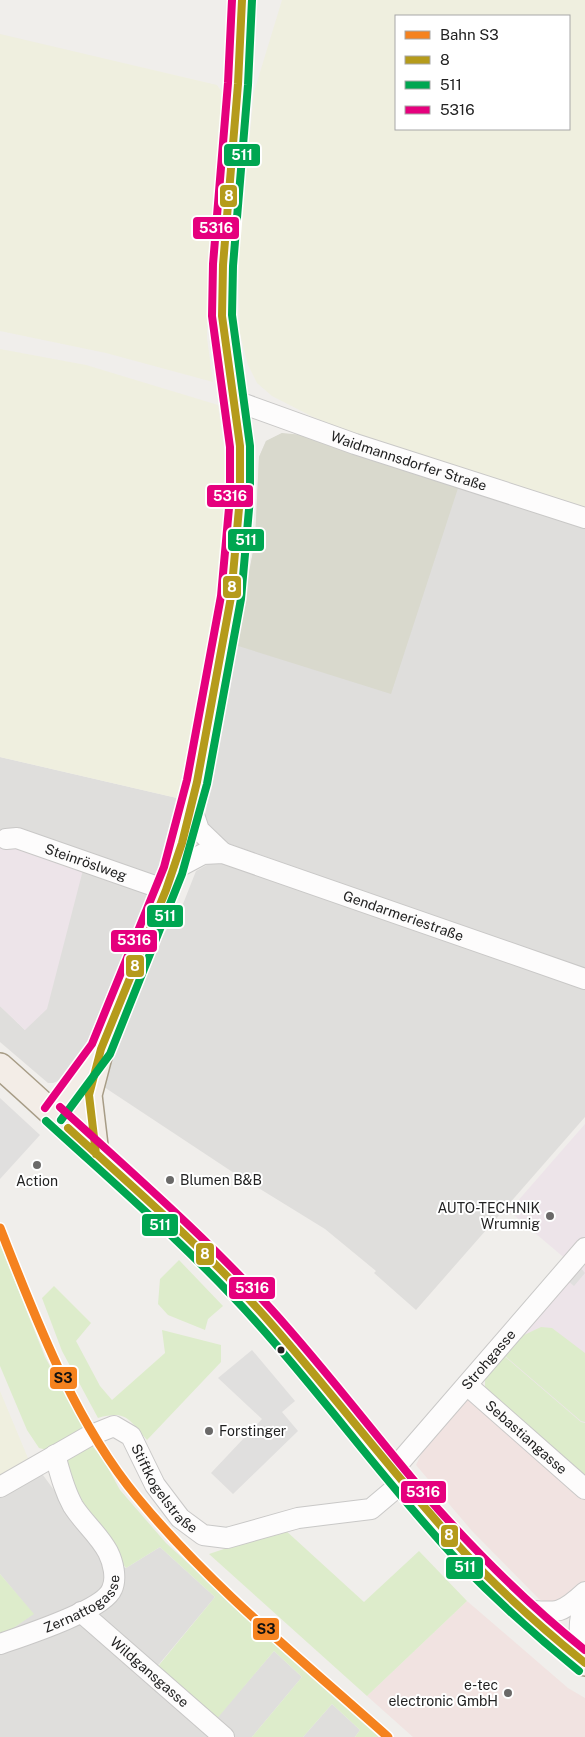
<svg xmlns="http://www.w3.org/2000/svg" width="585" height="1737" font-family="'Public Sans',sans-serif">
  <style>
    .residential { fill: #dfdedc }
    .commercial { fill: #f1e3e1 }
    .industrial { fill: #ede4e9 }
    .construction { fill: #d9d9cd }
    .farmland { fill: #efefdf; fill-rule: evenodd }
    .grass { fill: #ddeccb }
    .parking { fill: #e0dfde }
    .lines { fill: none; stroke-linecap: round; stroke-linejoin: round }
    .minor-casing { stroke: #c9c8c7; stroke-width: 22 }
    .major-casing { stroke: #a79c86; stroke-width: 28 }
    .minor { stroke: #fdfcfc; stroke-width: 20 }
    .major { stroke: #f3ede7; stroke-width: 25 }
    .bus-1-casing { stroke: #fff; stroke-width: 11 }
    .bus-2-casing { stroke: #fff; stroke-width: 11 }
    .bus-3-casing { stroke: #fff; stroke-width: 11 }
    .bus-1 { stroke: #b59b1b; stroke-width: 8 }
    .bus-2 { stroke: #00a651; stroke-width: 8 }
    .bus-3 { stroke: #e5007d; stroke-width: 8 }
    .rail-1-casing { stroke: #fff; stroke-width: 12 }
    .rail-1 { stroke: #f5821f; stroke-width: 9 }
    .poi-dot { fill: #6a6968; stroke: #fff; stroke-width: 2 }
    .bus-dot { fill: #222; stroke: #fff; stroke-width: 2 }
    .labels { text-anchor: middle; dominant-baseline: central; stroke-width: 4; stroke-linejoin: round; paint-order: stroke }
    .street-label { font-size: 14px; fill: #222; stroke: #fff }
    .poi-label { font-size: 14px; fill: #222; stroke: #fff; text-anchor: start }
    .line-badge { stroke: #fff; stroke-width: 2 }
    .badge-label { font-size: 14px; text-anchor: middle; font-weight: bold; fill: #fff }
    .pale-badge-label { font-size: 14px; text-anchor: middle; font-weight: bold; fill: #111 }
  </style>
  <rect width="100%" height="100%" fill="#f0eeeb"/>
  <!-- residential -->
  <path class="residential" d="M 282,433 L 585,526 L 585,970 L 219,840 L 210,829 L 205,816 L 255,541 L 259,457 L 266,441 Z
    M 0,757 L 177,798 L 166,851 L 111,989 L 84,1049 L 58,1081 L 53,1083 L 48,1083 L 0,1042 L 0,1006 L 25,1030 L 0,839 Z
    M 212,862 L 236,865 L 585,986 L 585,1117 L 416,1310 L 374,1273 L 376,1271 L 325,1229 L 234,1173 L 101,1085 L 162,937 L 183,904 L 196,871 Z
    M 40,1471 L 106,1561 L 126,1568 L 160,1547 L 215,1597 L 155,1669 L 215,1720 L 274,1651 L 302,1677 L 252,1737 L 0,1737 L 0,1632 L 3,1635 L 33,1614 L 0,1574 L 0,1495 Z
    M 332,1704 L 360,1730 L 355,1737 L 303,1737 Z"/>
  <!-- commercial -->
  <path class="commercial" d="M 467,1398 L 585,1499 L 585,1585 L 575,1597 L 549,1604 L 539,1599 L 472,1531 L 416,1465 L 425,1446 Z
    M 467,1601 L 568,1688 L 585,1698 L 585,1737 L 413,1737 L 367,1696 Z"/>
  <!-- industrial -->
  <path class="industrial" d="M 0,839 L 84,866 L 47,1009 L 25,1030 L 0,1006 Z
    M 585,1124 L 585,1423 L 581,1422 L 503,1355 L 574,1266 L 509,1211 Z"/>
  <!-- construction -->
  <path class="construction" d="M 282,433 L 304,435 L 459,485 L 391,694 L 235,645 L 255,541 L 259,457 L 266,441 Z"/>
  <!-- farmland -->
  <path class="farmland" d="M 282,0 L 585,0 L 585,509 L 367,439 L 313,417 L 272,396 L 257,383 L 248,365 L 240,334 L 238,260 L 254,92 ZM 396,16 L 569,16 L 569,129 L 396,129 Z
    M 0,34 L 217,85 L 224,95 L 208,275 L 207,338 L 213,382 L 106,353 L 0,331 Z
    M 0,349 L 86,365 L 218,405 L 227,470 L 227,535 L 222,585 L 177,798 L 0,757 Z
    M 0,1391 L 30,1463 L 0,1480 Z"/>
  <!-- grass -->
  <path class="grass" d="M 0,1244 L 45,1357 L 85,1431 L 51,1451 L 39,1448 L 27,1430 L 0,1366 Z
    M 179,1260 L 223,1306 L 208,1319 L 205,1330 L 168,1315 L 158,1304 L 160,1279 Z
    M 54,1286 L 91,1323 L 76,1341 L 100,1386 L 112,1400 L 165,1353 L 162,1330 L 221,1345 L 221,1362 L 147,1440 C 128,1419 127,1410 98,1418 L 62,1351 L 42,1298 Z
    M 541,1327 L 552,1328 L 585,1353 L 585,1422 L 581,1421 L 504,1355 L 524,1335 Z
    M 503,1355 L 581,1422 L 585,1423 L 585,1476 L 485,1390 L 485,1377 Z
    M 89,1442 L 103,1459 L 120,1490 L 166,1543 L 379,1737 L 355,1737 L 360,1730 L 332,1704 L 303,1737 L 252,1737 L 302,1677 L 274,1651 L 215,1721 L 155,1670 L 215,1597 L 160,1547 L 126,1568 C 112,1549 54,1481 67,1458 C 71,1452 83,1446 89,1442 Z
    M 284,1529 L 364,1602 L 419,1551 L 467,1601 L 367,1696 L 209,1554 Z
    M 0,1574 L 34,1614 L 3,1635 L 0,1632 Z"/>
  <!-- parking -->
  <path class="parking" d="M 0,1098 L 40,1135 L 0,1179 Z
    M 579,1266 L 585,1273 L 574,1286 L 567,1280 Z
    M 252,1350 L 295,1401 L 282,1412 L 298,1431 L 233,1494 L 211,1473 L 262,1419 L 218,1378 Z"/>
  <g class="lines">
    <defs>
      <g id="minor">
        <path id="s1" d="M 233,400 L 355,444 L 585,518"/>
        <path d="M 191,806 L 199,830 L 223,853"/>
        <path id="s2" d="M 6,839 L 17,838 L 166,890"/>
        <path id="s3" d="M 173,870 L 203,854 L 223,853 L 585,979"/>
        <path id="s4" d="M 467,1385 L 585,1489"/>
        <path id="s5" d="M 393,1470 L 585,1248"/>
        <path id="s6" d="M 0,1487 L 89,1436 L 114,1426 L 131,1436 L 155,1485 L 180,1518 L 203,1535 L 227,1538 L 298,1518 L 371,1509 L 403,1482"/>
        <path d="M 585,1601 C 577,1623 579,1637 585,1659"/>
        <path d="M 520,1610 C 555,1612 558,1617 585,1592"/>
        <path id="s7" d="M 81,1612 L 224,1737"/>
        <path id="s8" d="M 0,1644 C 23,1636 104,1610 112,1589 C 117,1578 113,1562 108,1552 C 99,1535 83,1522 73,1506 C 64,1490 60,1473 55,1455"/>
      </g>
      <path id="major" d="M 0,1066 C 42,1103 83,1142 124,1179 C 169,1220 214,1260 254,1305 C 362,1426 454,1565 585,1663
        M 89,1095 L 96,1154
        M 53,1114 L 67,1115 L 77,1111 L 89,1095 L 101,1049 L 173,870 L 197,782 L 231,597 L 240,497 L 240,446 L 222,316 L 223,265 L 238,84 L 242,0
        M 53,1114 L 92,1062"/>
    </defs>
    <!-- minor casing -->
    <use href="#minor" class="minor-casing"/>
    <!-- major casing -->
    <use href="#major" class="major-casing"/>
    <!-- minor -->
    <use href="#minor" class="minor"/>
    <!-- major -->
    <use href="#major" class="major"/>
    <defs>
      <path id="bus-1" d="M 68,1128 C 136,1190 206,1250 267,1319 C 335,1396 396,1478 465,1553 C 502,1593 543,1629 585,1663
        M 96,1154 L 89,1095 L 101,1049 L 166,890 L 182,843 L 197,782 L 231,597 L 240,497 L 240,446 L 222,316 L 223,265 L 238,84 L 242,0"/>
      <path id="bus-2" d="M 61,1120 L 110,1054 L 182,874 L 207,784 L 241,599 L 250,498 L 250,446 L 232,315 L 233,266 L 248,85 L 252,0
        M 46,1121 C 118,1187 193,1251 258,1324 C 327,1401 388,1486 459,1562 C 497,1601 537,1637 579,1671"/>
      <path id="bus-3" d="M 60,1107 C 132,1173 206,1237 271,1309 C 329,1373 381,1443 437,1508 C 483,1559 531,1607 585,1650
        M 45,1108 L 92,1044 L 164,867 L 187,780 L 221,596 L 230,497 L 230,447 L 212,316 L 213,264 L 228,83 L 232,0"/>
    </defs>
    <!-- bus-1 casing -->
    <use href="#bus-1" class="bus-1-casing"/>
    <!-- bus-2 casing -->
    <use href="#bus-2" class="bus-2-casing"/>
    <!-- bus-3 casing -->
    <use href="#bus-3" class="bus-3-casing"/>
    <!-- bus-1 -->
    <use href="#bus-1" class="bus-1"/>
    <!-- bus-2 -->
    <use href="#bus-2" class="bus-2"/>
    <!-- bus-3 -->
    <use href="#bus-3" class="bus-3"/>
    <defs>
      <path id="rail-1" d="M 0,1228 C 36,1319 74,1421 137,1497 C 210,1586 302,1660 388,1737"/>
    </defs>
    <!-- rail-1 casing -->
    <use href="#rail-1" class="rail-1-casing"/>
    <!-- rail-1 -->
    <use href="#rail-1" class="rail-1"/>
  </g>
  <!-- markers -->
  <g class="poi-dot">
    <circle cx="37" cy="1165" r="5"/>
    <circle cx="170" cy="1180" r="5"/>
    <circle cx="550" cy="1216" r="5"/>
    <circle cx="209" cy="1431" r="5"/>
    <circle cx="508" cy="1693" r="5"/>
  </g>
  <circle class="bus-dot" cx="281" cy="1350" r="4.5"/>
  <g class="labels">
    <!-- street labels -->
    <g class="street-label">
      <text stroke="none"><textPath href="#s1" startOffset="186">Waidmannsdorfer Straße</textPath></text>
      <text stroke="none"><textPath href="#s2" startOffset="84">Steinröslweg</textPath></text>
      <text stroke="none"><textPath href="#s3" startOffset="245">Gendarmeriestraße</textPath></text>
      <text stroke="none"><textPath href="#s5" startOffset="146">Strohgasse</textPath></text>
      <text stroke="none"><textPath href="#s4" startOffset="79">Sebastiangasse</textPath></text>
      <text stroke="none"><textPath href="#s6" startOffset="212">Stiftkogelstraße</textPath></text>
      <text stroke="none"><textPath href="#s8" startOffset="94">Zernattogasse</textPath></text>
      <text stroke="none"><textPath href="#s7" startOffset="91">Wildgansgasse</textPath></text>
    </g>
    <!-- poi labels -->
    <g class="poi-label">
      <text x="180" y="1180">Blumen B&amp;B</text>
      <text x="37" y="1181" text-anchor="middle">Action</text>
      <text x="540" y="1208" text-anchor="end">AUTO-TECHNIK<tspan x="540" dy="16">Wrumnig</tspan></text>
      <text x="219" y="1431">Forstinger</text>
      <text x="498" y="1685" text-anchor="end">e-tec<tspan x="498" dy="16">electronic GmbH</tspan></text>
    </g>
  </g>
  <g class="line-badge">
    <rect x="223" y="143" width="38" height="24" rx="5" fill="#00a651"/>
    <rect x="219" y="184" width="19" height="24" rx="5" fill="#b59b1b"/>
    <rect x="192" y="216" width="48" height="24" rx="5" fill="#e5007d"/>
    <rect x="206" y="484" width="48" height="24" rx="5" fill="#e5007d"/>
    <rect x="227" y="528" width="38" height="24" rx="5" fill="#00a651"/>
    <rect x="222" y="575" width="20" height="24" rx="5" fill="#b59b1b"/>
    <rect x="146" y="904" width="38" height="24" rx="5" fill="#00a651"/>
    <rect x="110" y="929" width="48" height="24" rx="5" fill="#e5007d"/>
    <rect x="125" y="954" width="20" height="24" rx="5" fill="#b59b1b"/>
    <rect x="141" y="1213" width="38" height="24" rx="5" fill="#00a651"/>
    <rect x="195" y="1242" width="20" height="24" rx="5" fill="#b59b1b"/>
    <rect x="228" y="1276" width="48" height="24" rx="5" fill="#e5007d"/>
    <rect x="49" y="1366" width="29" height="24" rx="5" fill="#f5821f"/>
    <rect x="400" y="1480" width="47" height="24" rx="5" fill="#e5007d"/>
    <rect x="440" y="1524" width="19" height="24" rx="5" fill="#b59b1b"/>
    <rect x="445" y="1556" width="39" height="24" rx="5" fill="#00a651"/>
    <rect x="252" y="1617" width="28" height="24" rx="5" fill="#f5821f"/>
  </g>
  <g class="badge-label">
    <text x="242" y="160">511</text>
    <text x="229" y="201">8</text>
    <text x="216" y="233">5316</text>
    <text x="230" y="501">5316</text>
    <text x="246" y="545">511</text>
    <text x="232" y="592">8</text>
    <text x="165" y="921">511</text>
    <text x="134" y="945">5316</text>
    <text x="135" y="971">8</text>
    <text x="160" y="1230">511</text>
    <text x="205" y="1259">8</text>
    <text x="252" y="1293">5316</text>
    <text x="423" y="1497">5316</text>
    <text x="449" y="1540">8</text>
    <text x="465" y="1572">511</text>
  </g>
  <g class="pale-badge-label">
    <text x="63" y="1383">S3</text>
    <text x="266" y="1634">S3</text>
  </g>
  <!-- legend -->
  <rect x="395" y="15" width="175" height="115" fill="#ffffff" stroke="#a7a7a7"/>
  <rect x="405" y="31" width="25" height="8" fill="#f5821f" stroke="#a7a7a7"/>
  <text x="440" y="40" font-size="15" fill="#222222">Bahn S3</text>
  <rect x="405" y="56" width="25" height="8" fill="#b59b1b" stroke="#a7a7a7"/>
  <text x="440" y="65" font-size="15" fill="#222222">8</text>
  <rect x="405" y="81" width="25" height="8" fill="#00a651" stroke="#a7a7a7"/>
  <text x="440" y="90" font-size="15" fill="#222222">511</text>
  <rect x="405" y="106" width="25" height="8" fill="#e5007d" stroke="#a7a7a7"/>
  <text x="440" y="115" font-size="15" fill="#222222">5316</text>
</svg>
